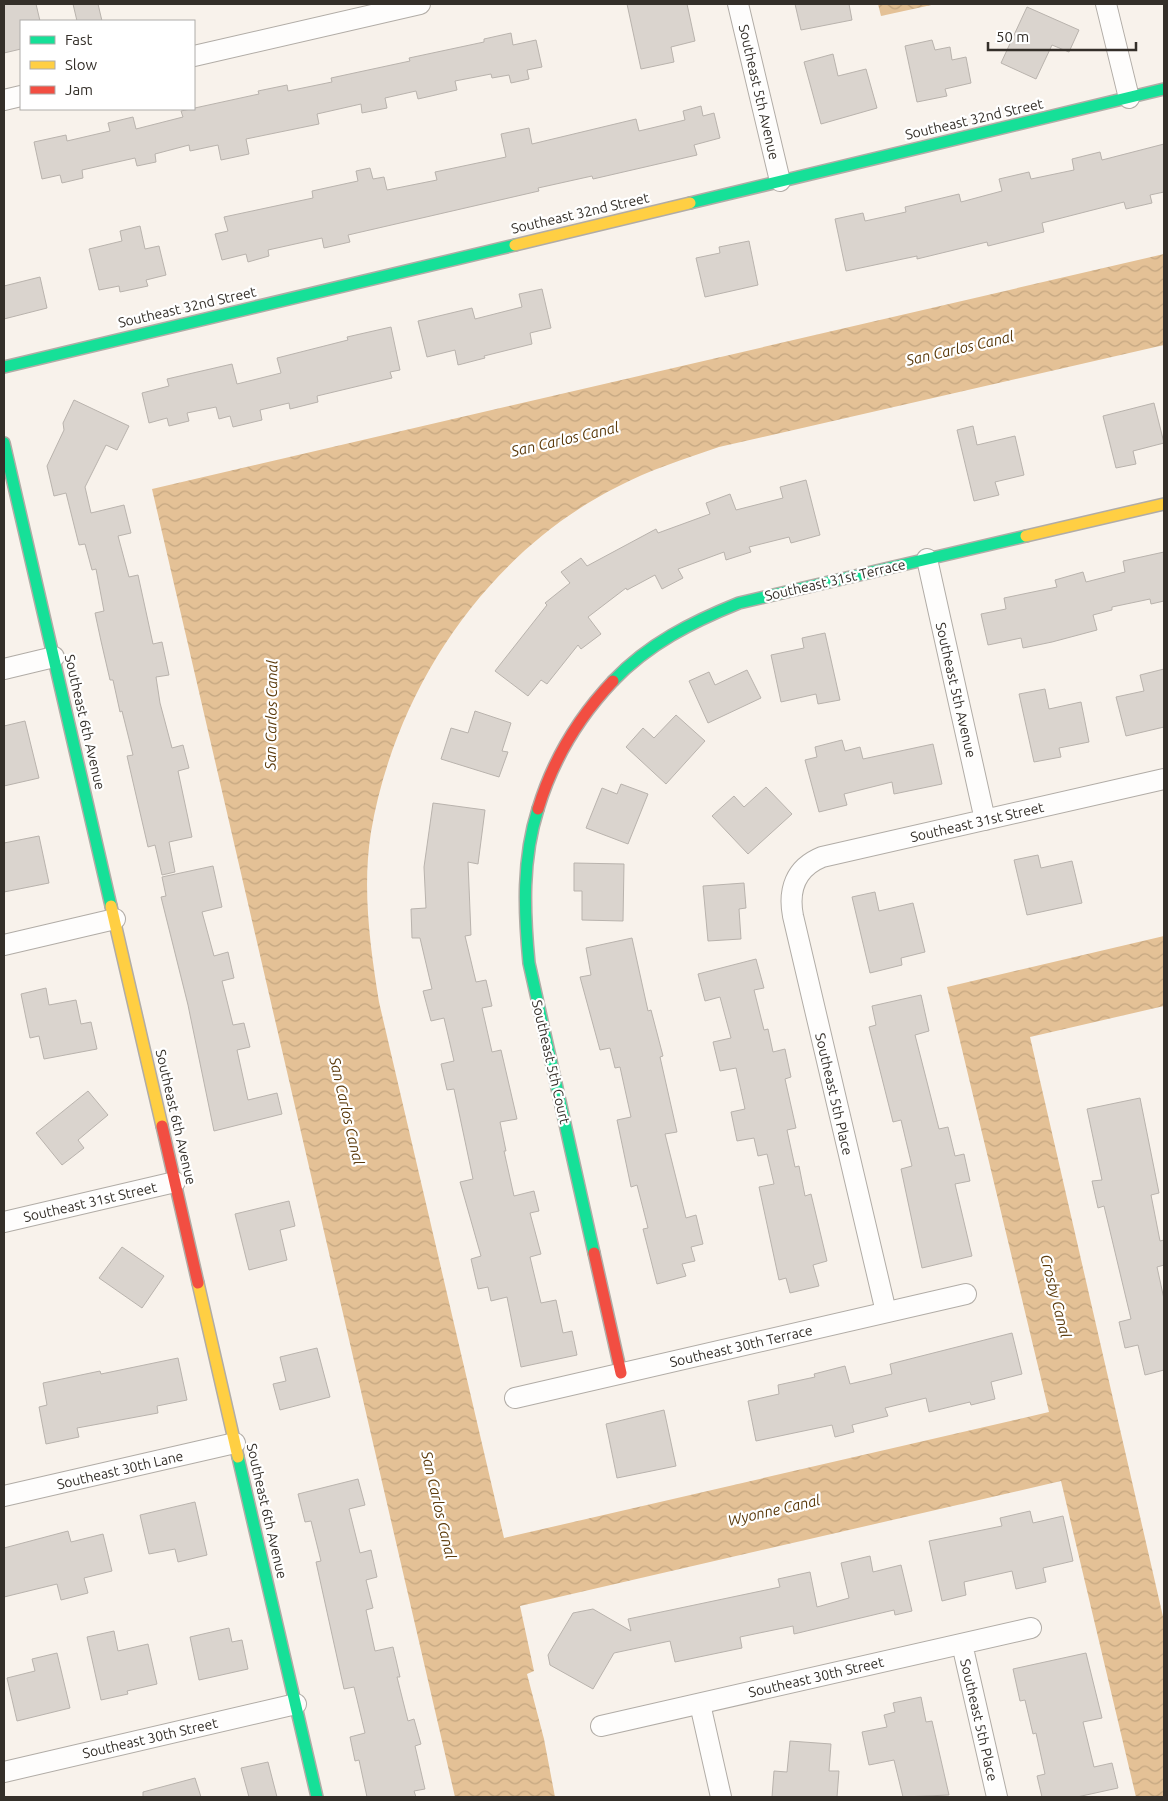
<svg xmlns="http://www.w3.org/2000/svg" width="1168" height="1801" font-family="Ubuntu,sans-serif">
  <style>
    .water { fill: url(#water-waves) }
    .building { fill: #dad4ce; stroke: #b9b3ad }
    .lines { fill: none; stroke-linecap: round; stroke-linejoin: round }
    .street-casing { stroke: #b1aca6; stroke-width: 22 }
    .fast-casing { stroke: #b1aca6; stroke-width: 14 }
    .slow-casing { stroke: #b1aca6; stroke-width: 14 }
    .jam-casing { stroke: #b1aca6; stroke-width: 14 }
    .street { stroke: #fefdfc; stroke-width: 20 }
    .fast { stroke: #16e098; stroke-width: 11 }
    .slow { stroke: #ffcf43; stroke-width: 11 }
    .jam { stroke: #f24e42; stroke-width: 11 }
    .labels { text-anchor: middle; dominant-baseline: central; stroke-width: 4.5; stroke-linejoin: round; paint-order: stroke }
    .street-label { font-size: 14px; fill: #342f29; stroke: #fff }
    .water-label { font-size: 15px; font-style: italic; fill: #5b3a0b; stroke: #fff }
  </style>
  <defs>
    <pattern id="water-waves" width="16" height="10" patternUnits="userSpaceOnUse" patternTransform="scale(1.25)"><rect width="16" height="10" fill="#e4c196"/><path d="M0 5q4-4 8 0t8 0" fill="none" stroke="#c4a681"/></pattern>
  </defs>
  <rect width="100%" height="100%" fill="#f8f2eb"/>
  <!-- water -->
  <path class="water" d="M 878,4 L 936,4 L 881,16 Z
    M 1164,254 L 1164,345 L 719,447 C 684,459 649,470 617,487 C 486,553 395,690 371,832 C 362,888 370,946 379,1002 L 504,1538 L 1049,1412 L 947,987 L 1164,936 L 1164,1006 L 1030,1037 L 1164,1621 L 1164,1797 L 1136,1797 L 1061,1481 L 520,1606 L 534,1671 L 527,1674 L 544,1739 L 555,1797 L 455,1797 L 152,489 Z"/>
  <!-- building -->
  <path class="building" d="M 4,4 L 36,4 L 40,21 L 21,21 L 21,49 L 4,53 Z
    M 73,4 L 98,4 L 102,21 L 77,21 Z
    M 627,4 L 687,4 L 695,41 L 671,47 L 674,62 L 641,69 Z
    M 795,4 L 849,4 L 852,20 L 801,30 Z
    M 1027,7 L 1079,30 L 1069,52 L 1052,45 L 1036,79 L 1001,63 Z
    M 511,33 L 513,45 L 536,40 L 542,67 L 527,70 L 529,79 L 511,83 L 509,75 L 492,78 L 491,74 L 455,81 L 457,90 L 418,99 L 416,91 L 385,98 L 387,108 L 362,113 L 361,104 L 317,114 L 319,124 L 246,139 L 249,154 L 221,160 L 218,145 L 190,151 L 189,145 L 155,154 L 156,162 L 137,166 L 135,158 L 82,170 L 83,178 L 62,183 L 60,175 L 42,179 L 34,142 L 66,135 L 67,141 L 110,131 L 108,123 L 133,117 L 136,129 L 183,117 L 181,111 L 259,94 L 258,91 L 287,85 L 288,91 L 332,82 L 331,78 L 410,61 L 409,58 L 484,42 L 484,39 Z
    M 932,40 L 935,50 L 950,47 L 952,60 L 966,57 L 971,83 L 945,89 L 947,96 L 917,102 L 905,46 Z
    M 833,54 L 838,76 L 866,69 L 877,108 L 821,124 L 804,62 Z
    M 701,106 L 703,116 L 714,113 L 720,138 L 694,145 L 697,155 L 593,179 L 592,176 L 538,188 L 539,191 L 348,235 L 350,242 L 324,248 L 322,238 L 268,250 L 269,256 L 248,262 L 246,254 L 222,260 L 215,234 L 228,231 L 224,217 L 313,198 L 312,191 L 358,181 L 356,171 L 370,168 L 373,179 L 384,177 L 387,190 L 437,180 L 435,172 L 506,157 L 501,134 L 529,128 L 532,144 L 636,119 L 639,131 L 685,120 L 683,111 Z
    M 1164,144 L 1164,192 L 1150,195 L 1152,203 L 1126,209 L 1124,202 L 1042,223 L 1044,232 L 988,246 L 987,242 L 917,259 L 917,256 L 846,271 L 835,219 L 863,213 L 865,221 L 906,212 L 905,207 L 959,194 L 961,202 L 1002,191 L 999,179 L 1029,172 L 1031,179 L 1074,170 L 1072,159 L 1100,152 L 1102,160 Z
    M 140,226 L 145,249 L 159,246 L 166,275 L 146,280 L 148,286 L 120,292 L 119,286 L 99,290 L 89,249 L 122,241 L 120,231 Z
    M 749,241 L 758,285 L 705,297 L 696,258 L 720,253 L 719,247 Z
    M 40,277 L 47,308 L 4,319 L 4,286 Z
    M 542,289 L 551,328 L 530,333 L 532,344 L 484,356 L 485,358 L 458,365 L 455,350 L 427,357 L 418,321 L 472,308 L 475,319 L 522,307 L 519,294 Z
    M 391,327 L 400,370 L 390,372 L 392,378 L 317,396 L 318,402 L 290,409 L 289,403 L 260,410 L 262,420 L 233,427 L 230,416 L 219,419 L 216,407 L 187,413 L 189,421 L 169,426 L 167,418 L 149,423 L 142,393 L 169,386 L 167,379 L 232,364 L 237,384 L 281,373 L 277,358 L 348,340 L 347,337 Z
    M 74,400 L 129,426 L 117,450 L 106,445 L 85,487 L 91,513 L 124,505 L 131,533 L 118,536 L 129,577 L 138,575 L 153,644 L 162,642 L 169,675 L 156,677 L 160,703 L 172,748 L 183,745 L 189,768 L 178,771 L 192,837 L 169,842 L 175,872 L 162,875 L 155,845 L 148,847 L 127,756 L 133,755 L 122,711 L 120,712 L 113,680 L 110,680 L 101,641 L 95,613 L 104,611 L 96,569 L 92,570 L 85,544 L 79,545 L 66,493 L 54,496 L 47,466 L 64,430 L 63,423 Z
    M 1154,403 L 1164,443 L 1133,451 L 1136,464 L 1116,468 L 1103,416 Z
    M 973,426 L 977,445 L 1015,436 L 1024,475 L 995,482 L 999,495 L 974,501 L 957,430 Z
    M 806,480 L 820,535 L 791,543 L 789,537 L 749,547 L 751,552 L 726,560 L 724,552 L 678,569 L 683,578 L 662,589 L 655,575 L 627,590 L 626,588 L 588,617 L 601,634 L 581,649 L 578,645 L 547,684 L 541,680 L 528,696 L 495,671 L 547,605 L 545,603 L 570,583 L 561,572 L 581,558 L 587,566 L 656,529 L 658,533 L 710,514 L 706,503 L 730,494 L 736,510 L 783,498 L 780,487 Z
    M 1164,552 L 1164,601 L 1151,604 L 1150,599 L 1112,607 L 1112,610 L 1093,615 L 1097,630 L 1052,642 L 1023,648 L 1021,638 L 988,645 L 981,614 L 1006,609 L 1004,598 L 1057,587 L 1055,580 L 1083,572 L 1086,582 L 1125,572 L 1123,561 Z
    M 825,633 L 840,700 L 818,704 L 816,694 L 781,702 L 771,655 L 804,648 L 802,638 Z
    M 1164,669 L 1164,727 L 1126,736 L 1116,697 L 1144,691 L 1140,675 Z
    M 747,670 L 761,698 L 708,723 L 689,681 L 709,672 L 715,685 Z
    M 1045,689 L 1049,709 L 1081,702 L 1089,742 L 1059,748 L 1061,757 L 1034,762 L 1019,694 Z
    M 475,711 L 511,723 L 502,751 L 508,752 L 499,777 L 441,759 L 451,728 L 468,733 Z
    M 676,715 L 705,741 L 666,784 L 626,747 L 643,728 L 654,738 Z
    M 25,721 L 39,778 L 4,786 L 4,726 Z
    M 842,740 L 845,751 L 860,747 L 863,759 L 933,744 L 942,784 L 894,794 L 892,782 L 844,794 L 847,805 L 819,812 L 805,760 L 817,757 L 815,747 Z
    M 621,784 L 648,794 L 628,844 L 586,828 L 602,788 L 617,794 Z
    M 766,787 L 792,814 L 748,854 L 712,816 L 734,796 L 744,807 Z
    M 433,803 L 485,810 L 478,864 L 468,862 L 471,935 L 465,936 L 476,982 L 486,980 L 492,1006 L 482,1008 L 492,1052 L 501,1050 L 517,1119 L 500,1122 L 506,1151 L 504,1151 L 514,1196 L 534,1191 L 539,1211 L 530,1213 L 541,1254 L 530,1257 L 541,1303 L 556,1300 L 563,1333 L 572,1331 L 577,1355 L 521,1367 L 507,1297 L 491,1301 L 488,1287 L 478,1289 L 471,1259 L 481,1256 L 460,1182 L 473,1179 L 454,1089 L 447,1090 L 441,1064 L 454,1061 L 444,1018 L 431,1021 L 423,991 L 432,989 L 420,938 L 412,938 L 411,909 L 426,908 L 424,867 Z
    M 39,836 L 49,883 L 4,892 L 4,843 Z
    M 1038,855 L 1041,868 L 1072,861 L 1082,903 L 1027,915 L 1014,860 Z
    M 574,863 L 624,864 L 623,921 L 582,920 L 582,891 L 574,891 Z
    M 213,866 L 222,907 L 202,912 L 214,956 L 228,952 L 234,978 L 222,981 L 233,1025 L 244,1023 L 250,1047 L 237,1050 L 248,1100 L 277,1093 L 282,1114 L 214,1131 L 188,1005 L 161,897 L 166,896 L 162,877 Z
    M 744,883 L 746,908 L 739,909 L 741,939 L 708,941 L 703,886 Z
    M 875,892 L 879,911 L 913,903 L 925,952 L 901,958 L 902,965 L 870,973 L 852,897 Z
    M 632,938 L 648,1011 L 651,1010 L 663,1056 L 660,1057 L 677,1132 L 665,1134 L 686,1218 L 696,1215 L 703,1244 L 691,1247 L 695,1261 L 682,1264 L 686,1276 L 657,1284 L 643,1229 L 648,1228 L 637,1185 L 631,1187 L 617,1120 L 631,1117 L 620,1067 L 615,1068 L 610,1048 L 600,1050 L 580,977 L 591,975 L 586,948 Z
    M 756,959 L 764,988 L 754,990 L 764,1030 L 768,1029 L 773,1052 L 785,1049 L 791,1077 L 785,1079 L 796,1128 L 787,1130 L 795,1167 L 799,1166 L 805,1196 L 811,1194 L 827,1261 L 813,1265 L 819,1286 L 790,1293 L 786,1278 L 779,1280 L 759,1187 L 774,1184 L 767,1154 L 758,1156 L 754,1138 L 737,1141 L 731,1112 L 745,1109 L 736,1068 L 720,1071 L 713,1042 L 731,1038 L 720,997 L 705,1001 L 698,974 Z
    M 46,988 L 49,1005 L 76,1000 L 81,1024 L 91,1022 L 97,1049 L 44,1059 L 39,1036 L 30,1038 L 21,994 Z
    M 921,995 L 929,1031 L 915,1035 L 939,1129 L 948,1127 L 955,1156 L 964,1154 L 970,1181 L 955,1184 L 972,1256 L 922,1268 L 901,1169 L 912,1166 L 901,1120 L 893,1122 L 869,1027 L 876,1025 L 872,1006 Z
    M 88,1091 L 108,1115 L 78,1140 L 84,1148 L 62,1165 L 36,1133 Z
    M 1140,1098 L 1159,1193 L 1151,1195 L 1160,1241 L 1164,1240 L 1164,1265 L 1157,1267 L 1164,1299 L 1164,1370 L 1145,1375 L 1138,1345 L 1125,1348 L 1119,1322 L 1131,1319 L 1104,1206 L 1098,1208 L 1092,1181 L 1102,1180 L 1087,1109 Z
    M 289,1201 L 295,1226 L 280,1230 L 287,1260 L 249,1270 L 235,1214 Z
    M 122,1247 L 164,1276 L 142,1308 L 99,1278 Z
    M 1012,1333 L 1022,1374 L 991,1382 L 995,1399 L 971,1405 L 970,1402 L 929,1412 L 926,1398 L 885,1408 L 888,1416 L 852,1425 L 854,1432 L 835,1437 L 832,1425 L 756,1441 L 748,1401 L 779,1394 L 778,1385 L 815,1377 L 814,1374 L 845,1366 L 850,1384 L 892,1374 L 890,1364 Z
    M 317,1348 L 330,1397 L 280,1410 L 273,1384 L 286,1381 L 280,1357 Z
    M 178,1358 L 187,1400 L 157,1406 L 158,1413 L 77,1428 L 79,1437 L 46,1444 L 39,1407 L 47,1405 L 43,1383 L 100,1371 L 101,1374 Z
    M 664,1410 L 676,1466 L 617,1478 L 606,1424 Z
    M 358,1479 L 365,1505 L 349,1509 L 360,1553 L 371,1550 L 377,1577 L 366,1580 L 373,1608 L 366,1610 L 375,1651 L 393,1647 L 400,1677 L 397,1677 L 408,1721 L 414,1719 L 421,1744 L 415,1746 L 425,1789 L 414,1791 L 416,1797 L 367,1797 L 359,1760 L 355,1761 L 350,1737 L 365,1733 L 354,1687 L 344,1689 L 316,1562 L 321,1561 L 311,1521 L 305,1522 L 298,1494 Z
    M 195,1502 L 207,1555 L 178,1562 L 175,1549 L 149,1554 L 140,1515 Z
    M 1030,1511 L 1033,1523 L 1063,1516 L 1073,1561 L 1043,1568 L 1046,1582 L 1016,1589 L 1012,1571 L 964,1582 L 966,1595 L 942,1601 L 929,1541 L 1002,1526 L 1000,1518 Z
    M 68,1531 L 71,1542 L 103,1534 L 112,1571 L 84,1578 L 88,1593 L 61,1600 L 57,1584 L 4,1597 L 4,1548 Z
    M 870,1556 L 873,1572 L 901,1565 L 912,1611 L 895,1615 L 894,1610 L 794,1634 L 793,1626 L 740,1637 L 742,1648 L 675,1662 L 670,1641 L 614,1653 L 593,1689 L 550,1665 L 548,1655 L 573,1613 L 593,1609 L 631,1631 L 628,1619 L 780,1587 L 778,1579 L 810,1572 L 817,1607 L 849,1598 L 841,1563 Z
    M 229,1628 L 232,1642 L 242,1640 L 248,1669 L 199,1680 L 190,1637 Z
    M 114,1631 L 118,1651 L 148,1644 L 157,1684 L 127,1691 L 128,1694 L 101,1700 L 87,1637 Z
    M 57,1653 L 70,1708 L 17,1721 L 7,1678 L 35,1671 L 32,1659 Z
    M 1086,1653 L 1102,1718 L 1083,1722 L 1094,1767 L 1112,1763 L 1118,1788 L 1077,1797 L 1042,1797 L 1037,1776 L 1045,1774 L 1036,1733 L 1033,1734 L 1025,1700 L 1020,1701 L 1013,1669 Z
    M 921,1697 L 926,1722 L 932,1721 L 949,1795 L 903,1797 L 894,1760 L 869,1765 L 862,1732 L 887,1727 L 884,1715 L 895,1712 L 893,1703 Z
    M 790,1741 L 831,1744 L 829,1771 L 839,1771 L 837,1797 L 772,1797 L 774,1771 L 787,1772 Z
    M 268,1762 L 277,1797 L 249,1797 L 241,1768 Z
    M 195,1778 L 201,1797 L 143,1797 L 143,1792 Z"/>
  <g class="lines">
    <defs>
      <path id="street" d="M 738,4 L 780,181
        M 1106,4 L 1129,98
        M 194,56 L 420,4
        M 4,100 L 21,96
        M 927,559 L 985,820
        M 4,669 L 54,657
        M 4,945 L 115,919
        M 4,1222 L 175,1182
        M 886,1312 L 793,916 C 788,890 795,868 822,857 L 1164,779
        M 515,1398 L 966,1294
        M 4,1496 L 235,1443
        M 962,1644 L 997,1797
        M 700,1704 L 721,1797
        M 601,1726 L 1031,1628
        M 4,1772 L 296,1704"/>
      <path id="fast" d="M 690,203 L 1164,89
        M 4,367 L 515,245
        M 4,443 L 111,906
        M 613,681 C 648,644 692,622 739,603 L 1026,536
        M 538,809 C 522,859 524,911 529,963 L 594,1253
        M 238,1457 L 317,1797"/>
      <path id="slow" d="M 515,245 L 690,203
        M 1026,536 L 1164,504
        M 111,906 L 162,1126
        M 198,1283 L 238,1457"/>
      <path id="jam" d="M 538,809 C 553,759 578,718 613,681
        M 162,1126 L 198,1283
        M 594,1253 L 621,1373"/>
    </defs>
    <!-- street casing -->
    <use href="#street" class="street-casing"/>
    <!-- fast casing -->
    <use href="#fast" class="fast-casing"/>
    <!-- slow casing -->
    <use href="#slow" class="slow-casing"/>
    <!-- jam casing -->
    <use href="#jam" class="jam-casing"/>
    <!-- street -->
    <use href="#street" class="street"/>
    <!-- fast -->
    <use href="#fast" class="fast"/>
    <!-- slow -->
    <use href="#slow" class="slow"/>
    <!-- jam -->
    <use href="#jam" class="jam"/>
  </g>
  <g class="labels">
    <!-- street labels -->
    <g class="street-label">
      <text transform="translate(759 92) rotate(77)">Southeast 5th Avenue</text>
      <text transform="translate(974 119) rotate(-13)">Southeast 32nd Street</text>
      <text transform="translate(580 213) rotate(-13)">Southeast 32nd Street</text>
      <text transform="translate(187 307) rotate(-13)">Southeast 32nd Street</text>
      <text transform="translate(835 580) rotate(-13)">Southeast 31st Terrace</text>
      <text transform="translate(956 690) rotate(77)">Southeast 5th Avenue</text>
      <text transform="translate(85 722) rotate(77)">Southeast 6th Avenue</text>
      <text transform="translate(977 822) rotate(-13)">Southeast 31st Street</text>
      <text transform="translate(551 1062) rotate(77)">Southeast 5th Court</text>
      <text transform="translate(834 1094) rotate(77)">Southeast 5th Place</text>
      <text transform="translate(176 1117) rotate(77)">Southeast 6th Avenue</text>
      <text transform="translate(90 1202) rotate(-13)">Southeast 31st Street</text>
      <text transform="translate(741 1346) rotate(-13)">Southeast 30th Terrace</text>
      <text transform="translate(120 1470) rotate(-13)">Southeast 30th Lane</text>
      <text transform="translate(267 1511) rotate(77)">Southeast 6th Avenue</text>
      <text transform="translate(816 1677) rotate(-13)">Southeast 30th Street</text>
      <text transform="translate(979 1720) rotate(77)">Southeast 5th Place</text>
      <text transform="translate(150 1738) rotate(-13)">Southeast 30th Street</text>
    </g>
    <!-- water labels -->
    <g class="water-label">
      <text transform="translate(960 348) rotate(-13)">San Carlos Canal</text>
      <text transform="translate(565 439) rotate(-13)">San Carlos Canal</text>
      <text transform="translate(271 715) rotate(-89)">San Carlos Canal</text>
      <text transform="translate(347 1111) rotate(77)">San Carlos Canal</text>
      <text transform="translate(1056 1296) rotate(76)">Crosby Canal</text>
      <text transform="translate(439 1505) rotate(77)">San Carlos Canal</text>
      <text transform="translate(774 1510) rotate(-13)">Wyonne Canal</text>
    </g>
  </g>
  <!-- border -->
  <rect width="1168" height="1801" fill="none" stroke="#342f29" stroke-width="10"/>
  <!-- legend -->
  <rect x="20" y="20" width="175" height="90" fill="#ffffff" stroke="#aeaca9"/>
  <rect x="30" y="36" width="25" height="8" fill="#16e098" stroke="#aeaca9"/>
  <text x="65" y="45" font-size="15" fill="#342f29">Fast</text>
  <rect x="30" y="61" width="25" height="8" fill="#ffcf43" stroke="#aeaca9"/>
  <text x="65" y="70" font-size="15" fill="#342f29">Slow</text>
  <rect x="30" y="86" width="25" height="8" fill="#f24e42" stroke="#aeaca9"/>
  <text x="65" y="95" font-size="15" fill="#342f29">Jam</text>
  <!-- scale -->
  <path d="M988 42v8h148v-8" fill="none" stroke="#342f29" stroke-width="2.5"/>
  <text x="996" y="42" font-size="15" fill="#342f29" stroke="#ffffff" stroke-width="4" paint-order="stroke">50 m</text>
</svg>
